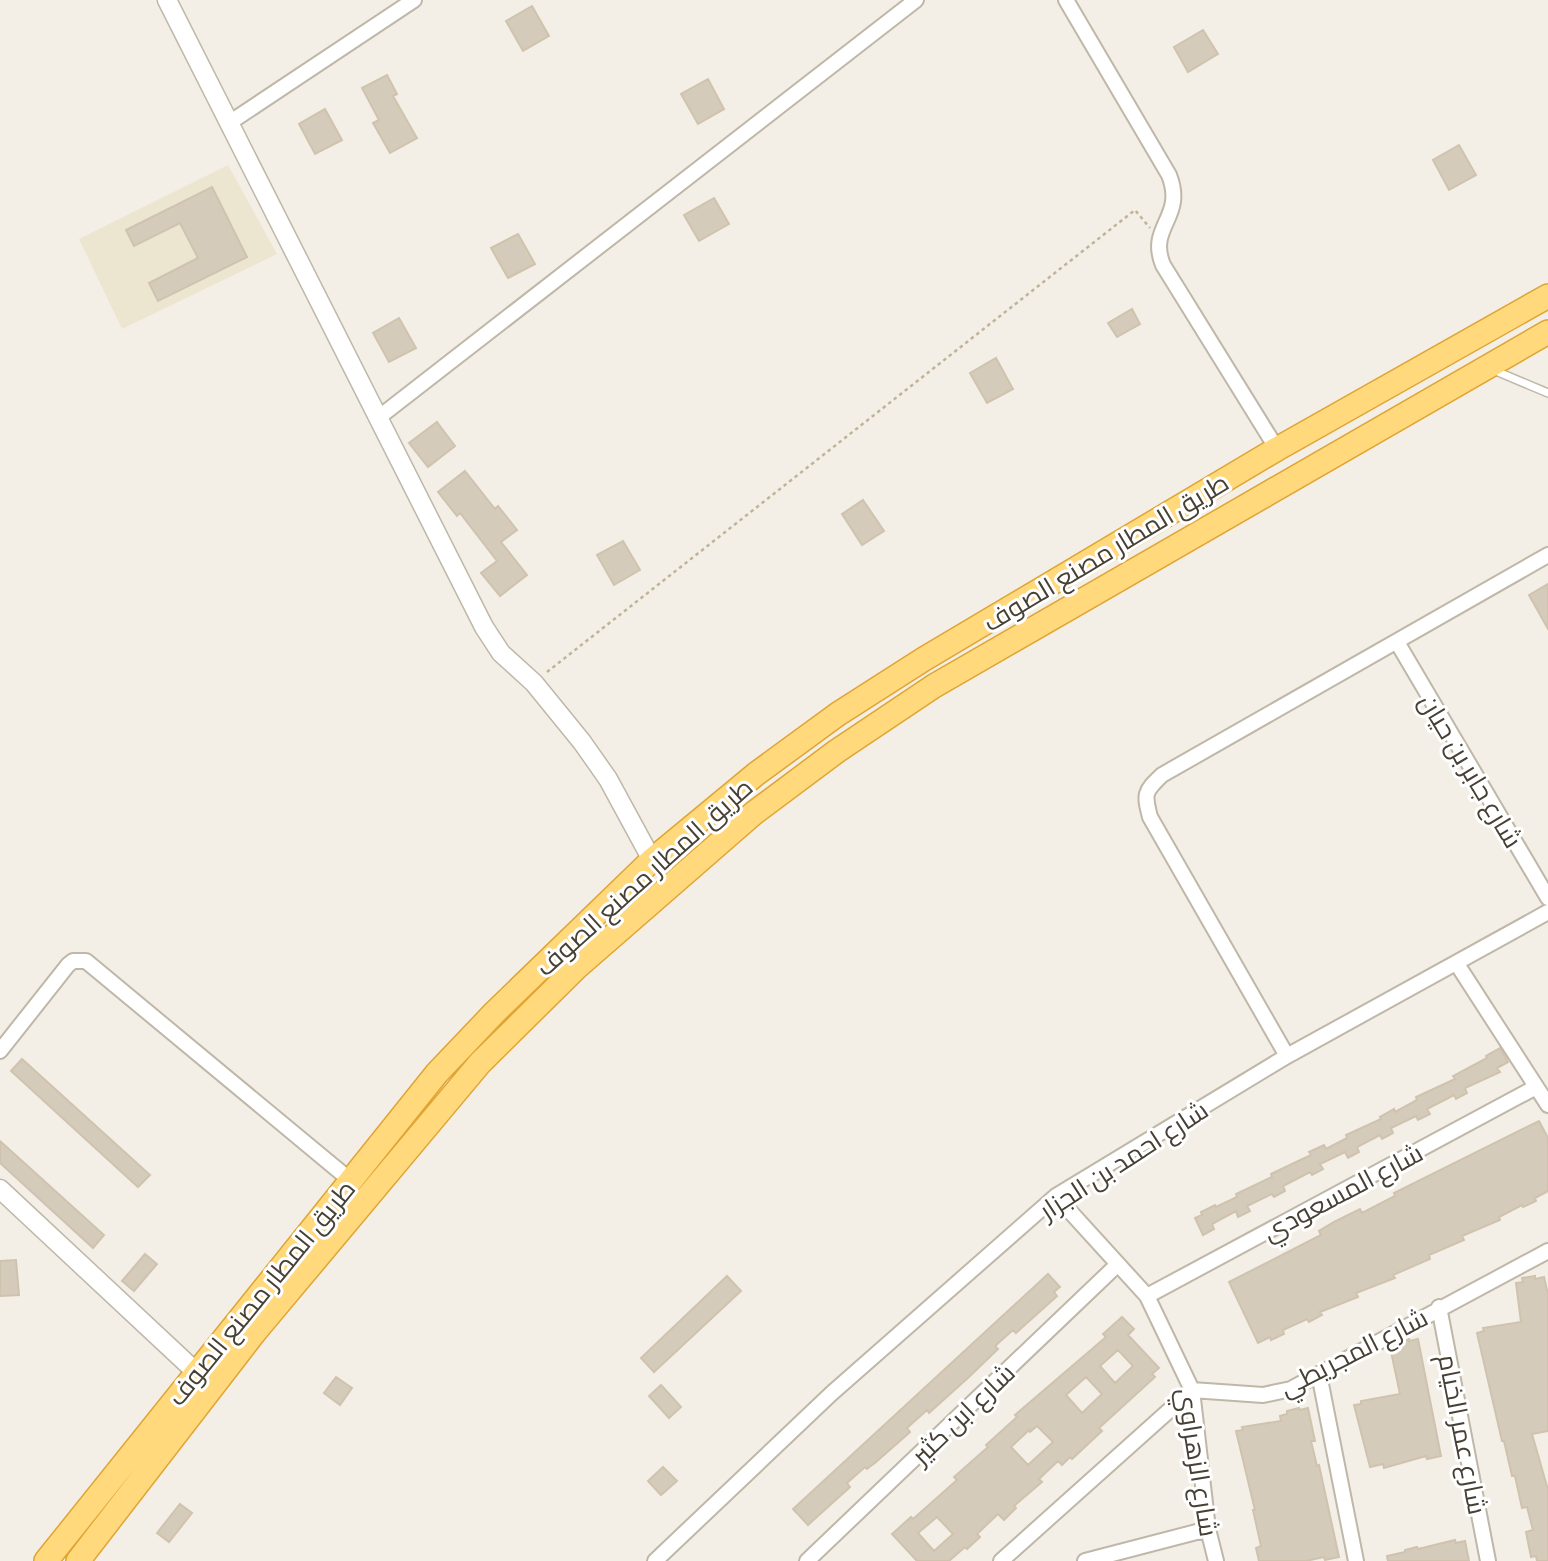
<svg xmlns="http://www.w3.org/2000/svg" width="1548" height="1561" font-family="Commissioner,Cairo,sans-serif">
  <style>
    .education { fill: #ece5cf }
    .building { fill: #d5cbbb; stroke: #d0c3ae; stroke-width: 2; fill-rule: evenodd }
    .lines { fill: none; stroke-linecap: round; stroke-linejoin: round }
    .service-casing { stroke: #bfb7a8; stroke-width: 10 }
    .minor-casing { stroke: #bfb7a8; stroke-width: 18 }
    .tertiary-casing { stroke: #bfb7a8; stroke-width: 21 }
    .trunk-casing { stroke: #e0a433; stroke-width: 26 }
    .path { stroke: #c1b399; stroke-width: 2.5; stroke-dasharray: 3.5 3.5; stroke-linecap: butt }
    .service { stroke: #fff; stroke-width: 7 }
    .minor { stroke: #fff; stroke-width: 14 }
    .tertiary { stroke: #fff; stroke-width: 18 }
    .trunk { stroke: #ffd97c; stroke-width: 23 }
    .labels { text-anchor: middle; dominant-baseline: central; stroke-width: 6; stroke-linejoin: round; paint-order: stroke }
    .street-label { font-size: 26px; fill: #464035; stroke: #fff }
  </style>
  <rect width="100%" height="100%" fill="#f3efe6"/>
  <!-- education -->
  <path class="education" d="M 228,165 L 277,254 L 122,329 L 79,239 Z"/>
  <!-- building -->
  <path class="building" d="M 532,6 L 549,36 L 523,51 L 506,21 Z
    M 1203,30 L 1218,54 L 1188,72 L 1174,47 Z
    M 387,75 L 397,94 L 393,96 L 417,138 L 390,153 L 373,123 L 379,120 L 362,88 Z
    M 708,79 L 724,109 L 698,124 L 681,94 Z
    M 325,109 L 342,140 L 315,154 L 299,124 Z
    M 1459,145 L 1476,175 L 1449,190 L 1433,160 Z
    M 212,187 L 247,257 L 158,301 L 149,283 L 198,258 L 180,223 L 134,246 L 126,230 Z
    M 714,198 L 729,224 L 699,241 L 684,215 Z
    M 518,234 L 535,264 L 508,278 L 491,248 Z
    M 1132,309 L 1140,324 L 1117,337 L 1108,323 Z
    M 399,318 L 416,348 L 389,362 L 373,333 Z
    M 996,358 L 1013,389 L 987,403 L 970,373 Z
    M 437,422 L 455,446 L 428,467 L 409,443 Z
    M 465,471 L 495,509 L 498,506 L 517,530 L 501,542 L 527,575 L 500,596 L 481,573 L 497,561 L 460,513 L 457,516 L 438,492 Z
    M 863,500 L 884,531 L 862,545 L 842,514 Z
    M 623,541 L 640,570 L 614,585 L 597,555 Z
    M 1548,584 L 1548,629 L 1529,595 Z
    M 1500,1048 L 1508,1062 L 1497,1068 L 1500,1072 L 1465,1088 L 1467,1093 L 1456,1099 L 1454,1095 L 1427,1109 L 1430,1114 L 1418,1120 L 1416,1116 L 1391,1128 L 1393,1133 L 1382,1139 L 1380,1135 L 1357,1147 L 1359,1152 L 1348,1158 L 1345,1152 L 1320,1164 L 1323,1169 L 1312,1175 L 1310,1172 L 1283,1186 L 1285,1191 L 1274,1197 L 1272,1194 L 1247,1206 L 1250,1211 L 1238,1217 L 1236,1211 L 1212,1224 L 1214,1229 L 1203,1235 L 1195,1218 L 1202,1215 L 1201,1212 L 1215,1205 L 1216,1207 L 1237,1197 L 1236,1194 L 1272,1177 L 1271,1174 L 1311,1155 L 1309,1152 L 1324,1145 L 1326,1149 L 1347,1138 L 1346,1135 L 1381,1119 L 1380,1117 L 1394,1109 L 1395,1112 L 1417,1100 L 1416,1097 L 1455,1079 L 1453,1076 L 1487,1058 L 1486,1056 Z
    M 22,1059 L 150,1175 L 138,1187 L 11,1071 Z
    M 1539,1121 L 1548,1138 L 1548,1191 L 1535,1198 L 1536,1201 L 1523,1207 L 1522,1205 L 1499,1217 L 1500,1220 L 1462,1236 L 1464,1240 L 1429,1255 L 1430,1259 L 1393,1275 L 1395,1278 L 1356,1293 L 1358,1297 L 1320,1312 L 1322,1315 L 1309,1322 L 1307,1319 L 1283,1330 L 1284,1334 L 1271,1340 L 1270,1337 L 1258,1343 L 1229,1282 L 1321,1235 L 1319,1231 L 1334,1222 L 1360,1209 L 1362,1213 L 1395,1196 L 1394,1193 Z
    M 0,1141 L 104,1235 L 93,1248 L 0,1163 Z
    M 145,1254 L 157,1264 L 134,1291 L 122,1281 Z
    M 16,1260 L 19,1295 L 0,1296 L 0,1261 Z
    M 1048,1274 L 1060,1287 L 1054,1292 L 1057,1296 L 1016,1333 L 1013,1330 L 995,1346 L 998,1349 L 969,1377 L 929,1413 L 927,1410 L 907,1428 L 910,1432 L 876,1462 L 867,1469 L 865,1467 L 847,1483 L 850,1487 L 808,1525 L 793,1509 Z
    M 727,1276 L 741,1291 L 654,1372 L 641,1358 Z
    M 1535,1276 L 1535,1279 L 1544,1277 L 1548,1294 L 1548,1431 L 1532,1434 L 1548,1490 L 1548,1561 L 1537,1561 L 1536,1556 L 1531,1557 L 1526,1532 L 1533,1530 L 1527,1507 L 1522,1508 L 1515,1476 L 1512,1476 L 1504,1441 L 1502,1441 L 1477,1333 L 1484,1331 L 1483,1328 L 1521,1322 L 1516,1283 L 1523,1282 L 1522,1278 Z
    M 1122,1317 L 1134,1329 L 1128,1335 L 1159,1368 L 1152,1374 L 1155,1377 L 1099,1428 L 1102,1431 L 1072,1459 L 1070,1457 L 1062,1465 L 1058,1461 L 1039,1479 L 1042,1482 L 1014,1506 L 1016,1508 L 1004,1520 L 998,1514 L 977,1534 L 980,1537 L 967,1549 L 965,1547 L 949,1561 L 917,1561 L 892,1534 L 911,1517 L 913,1519 L 957,1480 L 954,1477 L 988,1447 L 986,1445 L 1017,1417 L 1015,1415 L 1106,1337 L 1103,1334 ZM 1118,1350 L 1133,1366 L 1115,1383 L 1100,1366 ZM 1086,1377 L 1102,1394 L 1082,1413 L 1066,1395 ZM 1037,1426 L 1053,1442 L 1028,1465 L 1011,1447 L 1029,1430 L 1030,1432 ZM 937,1517 L 953,1534 L 934,1551 L 918,1533 Z
    M 1409,1339 L 1409,1341 L 1418,1339 L 1441,1456 L 1427,1459 L 1426,1456 L 1384,1468 L 1383,1464 L 1370,1467 L 1354,1405 L 1361,1404 L 1361,1401 L 1400,1394 L 1390,1347 Z
    M 336,1377 L 352,1388 L 340,1405 L 324,1393 Z
    M 661,1385 L 681,1407 L 669,1418 L 649,1396 Z
    M 1299,1408 L 1300,1410 L 1308,1408 L 1315,1441 L 1311,1441 L 1317,1466 L 1319,1465 L 1339,1557 L 1325,1560 L 1324,1557 L 1306,1561 L 1259,1561 L 1256,1548 L 1261,1546 L 1253,1510 L 1255,1510 L 1236,1431 L 1243,1430 L 1242,1427 L 1281,1421 L 1280,1416 L 1287,1414 L 1287,1411 Z
    M 663,1467 L 677,1481 L 661,1495 L 648,1481 Z
    M 180,1504 L 192,1513 L 169,1542 L 157,1533 Z
    M 1455,1540 L 1456,1543 L 1465,1541 L 1469,1561 L 1388,1561 L 1387,1556 L 1405,1552 L 1405,1550 L 1417,1547 L 1418,1549 Z"/>
  <g class="lines">
    <defs>
      <path id="service" d="M 1491,369 L 1548,393"/>
      <path id="minor" d="M 1066,0 L 1169,175 C 1186,218 1147,226 1163,265 L 1277,449
        M 229,123 L 414,0
        M 378,418 L 916,0
        M 1397,642 L 1548,898
        M 1457,964 L 1548,1105
        M 0,1051 L 68,965 L 73,961 L 86,961 L 350,1180
        M 1287,1056 L 1150,817 C 1144,794 1144,792 1162,775 L 1548,555
        M 1056,1196 L 1147,1296 L 1192,1390 L 1208,1529 L 1216,1561
        M 1147,1296 L 1536,1087
        M 1439,1307 L 1488,1561
        M 1319,1374 L 1356,1561
        M 655,1561 L 832,1393 L 1056,1196 L 1287,1056 L 1548,912
        M 807,1561 L 1117,1265
        M 1001,1561 L 1192,1390 L 1263,1395 L 1291,1389 L 1548,1251
        M 1085,1561 L 1208,1529"/>
      <path id="tertiary" d="M 167,0 L 484,627 L 501,653 L 534,683 L 582,742 L 608,779 L 652,860
        M 0,1189 L 196,1372"/>
      <path id="trunk" d="M 46,1561 L 437,1073 L 495,1012 L 652,860 L 756,774 L 838,714 L 924,659 L 1277,449 L 1548,296
        M 78,1561 L 254,1333 L 480,1063 L 576,968 L 754,813 L 837,751 L 934,686 L 1548,332"/>
    </defs>
    <!-- service casing -->
    <use href="#service" class="service-casing"/>
    <!-- minor casing -->
    <use href="#minor" class="minor-casing"/>
    <!-- tertiary casing -->
    <use href="#tertiary" class="tertiary-casing"/>
    <!-- trunk casing -->
    <use href="#trunk" class="trunk-casing"/>
    <!-- path -->
    <path class="path" d="M 547,672 L 1135,210 L 1150,228"/>
    <!-- service -->
    <use href="#service" class="service"/>
    <!-- minor -->
    <use href="#minor" class="minor"/>
    <!-- tertiary -->
    <use href="#tertiary" class="tertiary"/>
    <!-- trunk -->
    <use href="#trunk" class="trunk"/>
  </g>
  <g class="labels">
    <!-- street labels -->
    <g class="street-label">
      <text transform="translate(1105 551) rotate(-31)">طريق المطار مصنع الصوف</text>
      <text transform="translate(1472 770) rotate(59)">شارع جابر بن حيان</text>
      <text transform="translate(643 876) rotate(-42)">طريق المطار مصنع الصوف</text>
      <text transform="translate(1123 1159) rotate(-33)">شارع احمد بن الجزار</text>
      <text transform="translate(1342 1191) rotate(-28)">شارع المسعودي</text>
      <text transform="translate(260 1292) rotate(-51)">طريق المطار مصنع الصوف</text>
      <text transform="translate(1353 1351) rotate(-27)">شارع المجريطي</text>
      <text transform="translate(962 1413) rotate(-44)">شارع ابن كثير</text>
      <text transform="translate(1464 1434) rotate(79)">شارع عمر الخيام</text>
      <text transform="translate(1199 1462) rotate(81)">شارع الزهراوي</text>
    </g>
  </g>
</svg>
